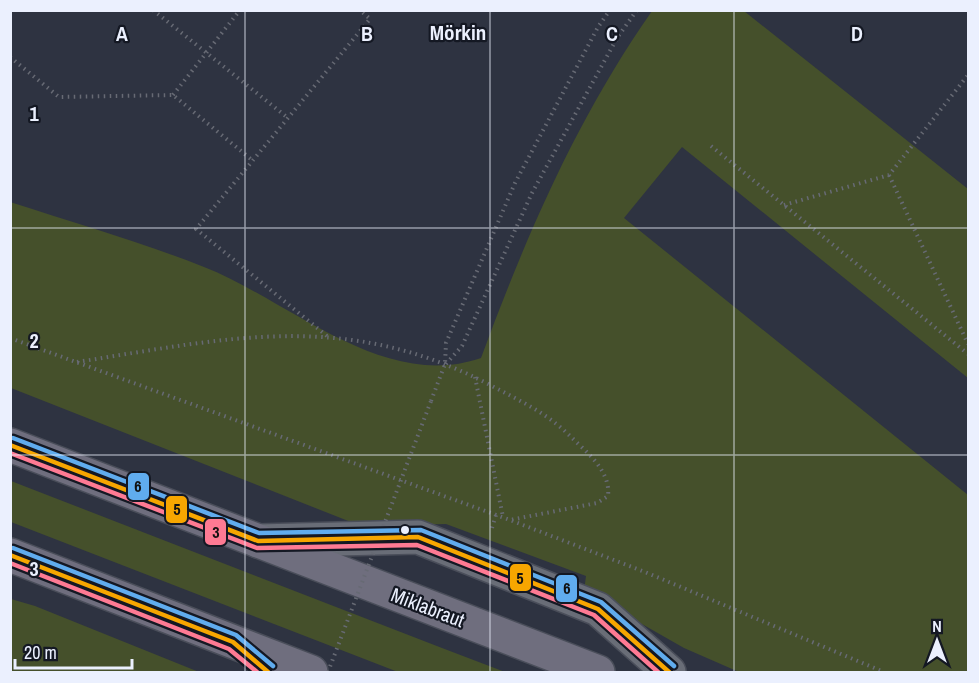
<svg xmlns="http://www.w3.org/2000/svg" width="979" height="683" font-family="'Archivo Narrow',sans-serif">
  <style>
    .green { fill: #45502b }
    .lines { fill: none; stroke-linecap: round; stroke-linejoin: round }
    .minor-casing { stroke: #4a4e5a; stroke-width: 36 }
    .highway-casing { stroke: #4a4e5a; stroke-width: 36 }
    .path { stroke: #676a74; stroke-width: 4; stroke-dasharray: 1.5 4.5; stroke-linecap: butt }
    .minor { stroke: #696d77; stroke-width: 33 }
    .highway { stroke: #6f6e7e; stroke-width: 33 }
    .path-bridge { stroke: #676a74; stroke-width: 4; stroke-dasharray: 1.5 4.5; stroke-linecap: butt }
    .bus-1-casing { stroke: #141823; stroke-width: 9 }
    .bus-2-casing { stroke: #141823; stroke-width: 9 }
    .bus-3-casing { stroke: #141823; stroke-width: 9 }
    .bus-1 { stroke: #f7a600; stroke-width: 4.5 }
    .bus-2 { stroke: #fe7a93; stroke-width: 4.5 }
    .bus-3 { stroke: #60acee; stroke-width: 4.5 }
    .grid { fill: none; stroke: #ebf0fe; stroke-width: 1.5; stroke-opacity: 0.55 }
    .bus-dot { fill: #ebf0fe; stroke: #141823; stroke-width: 2 }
    .labels { text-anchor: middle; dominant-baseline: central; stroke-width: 4.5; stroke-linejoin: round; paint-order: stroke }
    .street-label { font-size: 20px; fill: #ebf0fe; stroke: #141823 }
    .neighbourhood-label { font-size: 21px; font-weight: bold; fill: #ebf0fe; stroke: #141823 }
    .grid-label { font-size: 20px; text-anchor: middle; font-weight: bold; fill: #ebf0fe; stroke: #141823; stroke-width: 4.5; stroke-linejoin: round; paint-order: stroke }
    .line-badge { stroke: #141823; stroke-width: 2 }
    .pale-badge-label { font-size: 16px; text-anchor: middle; font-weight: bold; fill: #111 }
  </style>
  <rect width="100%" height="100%" fill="#2e3341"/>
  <!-- green -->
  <path class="green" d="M 652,11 L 744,11 L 968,189 L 968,378 L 682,147 L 624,218 L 968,495 L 968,672 L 739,672 L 684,648 L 584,591 L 586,576 L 446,524 L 361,526 L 11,388 L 10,202 C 75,223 141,242 204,267 C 289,300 383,392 481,358 C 526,236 577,118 652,11 Z
    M 11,481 L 442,648 L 505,672 L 398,672 L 11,522 Z
    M 11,599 L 35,606 L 199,672 L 11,672 Z"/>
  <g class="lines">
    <defs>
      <path id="minor" d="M 258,541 L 418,537 L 598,609 L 669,672"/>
      <path id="highway" d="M 10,445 L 598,672
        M 10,555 L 311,672"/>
    </defs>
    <!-- minor casing -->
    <use href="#minor" class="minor-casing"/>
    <!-- highway casing -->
    <use href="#highway" class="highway-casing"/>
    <!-- path -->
    <path class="path" d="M 153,10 L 288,118
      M 10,57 L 59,97 L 173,95 L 252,160
      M 173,95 L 240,10
      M 711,146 L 968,354
      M 889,175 L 968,344
      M 784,205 L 889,175 L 968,75
      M 327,336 L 196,229 L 370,19 L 360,10
      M 10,338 L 510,520 L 645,572 L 884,672
      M 77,362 C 230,338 346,309 492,386 C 520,401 545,412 568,434 C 585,451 611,470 608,496 L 597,503 L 510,520
      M 446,364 L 462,346 L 532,193 L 617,38 L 637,10
      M 475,377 L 503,517
      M 431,401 L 445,364 L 446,343 L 515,183 L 598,27 L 610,10
      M 492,528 L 496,515"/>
    <!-- minor -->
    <use href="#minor" class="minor"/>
    <!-- highway -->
    <use href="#highway" class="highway"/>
    <!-- path-bridge -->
    <path class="path-bridge" d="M 328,672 L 431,401"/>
    <defs>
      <path id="bus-1" d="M 10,445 L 258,541 L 418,537 L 598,609 L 669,672
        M 10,555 L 233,642 L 268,672"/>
      <path id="bus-2" d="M 10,453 L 257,548 L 417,545 L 594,615 L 658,672
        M 10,563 L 229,649 L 257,672"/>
      <path id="bus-3" d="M 13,438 L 259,533 L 421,530 L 601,602 L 674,666
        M 13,548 L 236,635 L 273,666"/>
    </defs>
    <!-- bus-1 casing -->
    <use href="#bus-1" class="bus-1-casing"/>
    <!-- bus-2 casing -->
    <use href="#bus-2" class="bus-2-casing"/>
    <!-- bus-3 casing -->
    <use href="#bus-3" class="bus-3-casing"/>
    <!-- bus-1 -->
    <use href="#bus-1" class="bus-1"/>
    <!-- bus-2 -->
    <use href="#bus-2" class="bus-2"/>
    <!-- bus-3 -->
    <use href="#bus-3" class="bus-3"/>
  </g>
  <!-- grid -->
  <path class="grid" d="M 245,10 L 245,672M 490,10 L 490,672M 734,10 L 734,672M 10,228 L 968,228M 10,455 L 968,455"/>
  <!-- markers -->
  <circle class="bus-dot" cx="405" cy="530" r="5"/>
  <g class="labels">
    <!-- street labels -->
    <g class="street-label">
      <text transform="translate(428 607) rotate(21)">Miklabraut</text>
    </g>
    <!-- neighbourhood labels -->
    <g class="neighbourhood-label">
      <text x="458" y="32">Mörkin</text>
    </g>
  </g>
  <g class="grid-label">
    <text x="122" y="41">A</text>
    <text x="367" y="41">B</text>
    <text x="612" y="41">C</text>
    <text x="857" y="41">D</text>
    <text x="34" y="121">1</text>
    <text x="34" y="348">2</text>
    <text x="34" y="576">3</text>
  </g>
  <g class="line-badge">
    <rect x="127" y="472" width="23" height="29" rx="6" fill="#60acee"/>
    <rect x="165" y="495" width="23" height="29" rx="6" fill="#f7a600"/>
    <rect x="204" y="518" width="23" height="28" rx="6" fill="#fe7a93"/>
    <rect x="509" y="563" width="23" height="29" rx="6" fill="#f7a600"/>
    <rect x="555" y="574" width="23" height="29" rx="6" fill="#60acee"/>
  </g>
  <g class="pale-badge-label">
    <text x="138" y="492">6</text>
    <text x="177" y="515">5</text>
    <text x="216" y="538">3</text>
    <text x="520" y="584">5</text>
    <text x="567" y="594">6</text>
  </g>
  <!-- border -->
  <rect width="979" height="683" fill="none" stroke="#ebf0fe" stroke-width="24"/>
  <!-- north arrow -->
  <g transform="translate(937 641)" stroke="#141823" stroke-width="4.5" paint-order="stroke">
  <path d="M0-4.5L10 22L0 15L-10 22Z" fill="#ebf0fe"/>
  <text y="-9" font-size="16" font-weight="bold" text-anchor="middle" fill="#ebf0fe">N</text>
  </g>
  <!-- scale -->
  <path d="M15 659v9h117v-9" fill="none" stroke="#ebf0fe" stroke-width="3"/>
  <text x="24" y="659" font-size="18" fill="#ebf0fe" stroke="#141823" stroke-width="4.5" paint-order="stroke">20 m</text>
</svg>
